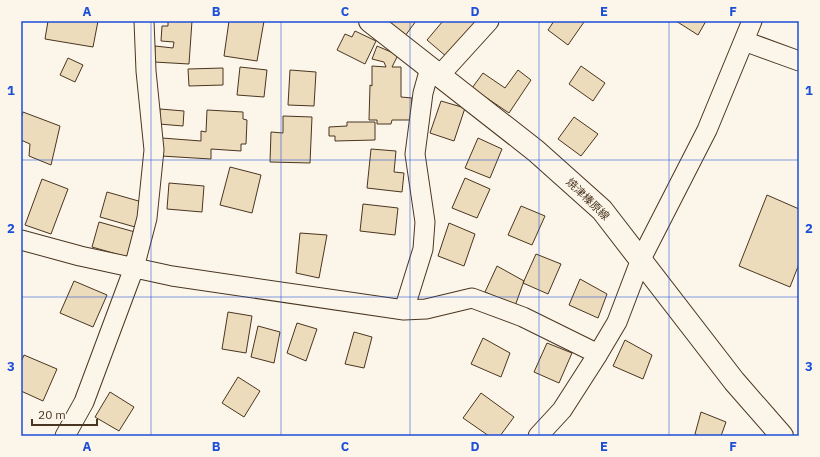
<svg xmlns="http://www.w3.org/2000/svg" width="820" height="457" font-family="'IBM Plex Sans','Noto Sans JP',sans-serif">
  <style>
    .building { fill: #ecdcbc; stroke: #4a3520 }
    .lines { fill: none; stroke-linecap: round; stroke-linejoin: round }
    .minor-casing { stroke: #4a3520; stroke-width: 21 }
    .primary-casing { stroke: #4a3520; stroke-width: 24 }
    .minor { stroke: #fbf6e9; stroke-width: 19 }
    .primary { stroke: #fbf6e9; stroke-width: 22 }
    .grid { fill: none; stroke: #1d4ed8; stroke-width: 1; stroke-opacity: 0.55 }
    .labels { text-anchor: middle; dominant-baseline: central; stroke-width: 3; stroke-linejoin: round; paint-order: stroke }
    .street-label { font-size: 11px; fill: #4a3520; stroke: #fbf6e9 }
    .neatline { fill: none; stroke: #1d4ed8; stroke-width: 1.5 }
    .grid-label { font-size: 13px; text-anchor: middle; font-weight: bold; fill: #1d4ed8 }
  </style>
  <rect width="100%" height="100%" fill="#fbf6e9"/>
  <!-- building -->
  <path class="building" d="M 48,21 L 98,21 L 93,47 L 45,39 Z
    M 168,21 L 192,21 L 189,64 L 154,62 L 155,46 L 173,48 L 174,42 L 161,41 L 162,26 L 168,26 Z
    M 229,21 L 264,21 L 257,61 L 224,56 Z
    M 386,21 L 416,21 L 405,36 Z
    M 443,21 L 479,21 L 447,57 L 427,40 Z
    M 554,21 L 583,21 L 584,22 L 568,45 L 548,30 Z
    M 676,21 L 706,21 L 698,35 Z
    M 355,31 L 376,41 L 365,64 L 337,50 L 345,34 L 352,37 Z
    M 377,46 L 398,55 L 392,67 L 401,67 L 401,97 L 412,98 L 411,120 L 392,120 L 391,124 L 377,124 L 377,120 L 369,120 L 370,85 L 372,86 L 372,66 L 386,67 L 384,62 L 372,59 Z
    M 68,58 L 83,65 L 75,82 L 60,75 Z
    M 581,66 L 605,83 L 593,101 L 569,84 Z
    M 240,67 L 267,70 L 264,97 L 237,95 Z
    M 223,68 L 223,85 L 189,86 L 188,69 Z
    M 290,70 L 316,72 L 314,106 L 288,105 Z
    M 518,70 L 531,80 L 509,113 L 472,88 L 483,73 L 505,88 Z
    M 441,101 L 465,108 L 454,141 L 430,133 Z
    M 160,109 L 184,111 L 183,126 L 159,124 Z
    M 207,110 L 243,112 L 243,119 L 247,120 L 246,144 L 241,144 L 241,151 L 211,149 L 211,159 L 161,156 L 162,138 L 201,141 L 201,131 L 206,132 Z
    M 23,112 L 60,126 L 51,165 L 29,156 L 30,144 L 21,140 L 21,119 Z
    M 283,116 L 312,117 L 310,163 L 270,162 L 271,132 L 283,133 Z
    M 574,117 L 598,134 L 581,156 L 558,139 Z
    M 347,122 L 375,122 L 375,140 L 335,141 L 335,136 L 329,136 L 329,127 L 347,126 Z
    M 478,138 L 502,149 L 490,178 L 465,168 Z
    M 371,149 L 396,151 L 394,172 L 404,173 L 402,192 L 367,188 Z
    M 230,167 L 261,175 L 252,213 L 220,205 Z
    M 465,178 L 490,189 L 477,218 L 452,208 Z
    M 42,179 L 68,189 L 51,234 L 25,225 Z
    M 169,183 L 204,186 L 202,212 L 167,209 Z
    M 107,192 L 142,202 L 135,227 L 100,217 Z
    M 767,195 L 799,209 L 799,264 L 790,287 L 739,266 Z
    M 363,204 L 398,208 L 395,235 L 360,231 Z
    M 521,206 L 545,216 L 532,245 L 508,235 Z
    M 99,222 L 135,232 L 127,257 L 92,247 Z
    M 449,223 L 475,234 L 464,266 L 438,256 Z
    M 300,233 L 327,235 L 319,278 L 296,273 Z
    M 536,254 L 561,264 L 548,294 L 523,283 Z
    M 497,266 L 524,281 L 515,306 L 485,292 Z
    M 580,279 L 607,294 L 598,318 L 569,305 Z
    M 74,281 L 107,295 L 93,327 L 60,313 Z
    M 228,312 L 252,316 L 246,353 L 222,349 Z
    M 297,323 L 317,329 L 306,361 L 287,353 Z
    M 258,326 L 280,332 L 274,363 L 251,357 Z
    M 354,332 L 372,337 L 364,368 L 345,364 Z
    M 483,338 L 510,353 L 501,377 L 471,364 Z
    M 625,340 L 652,355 L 643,379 L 613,366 Z
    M 547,343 L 572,353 L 559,383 L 534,372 Z
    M 24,355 L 57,369 L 43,401 L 21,391 L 21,362 Z
    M 238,377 L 260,391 L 244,417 L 222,403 Z
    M 110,392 L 134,407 L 119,431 L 95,417 Z
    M 481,393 L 514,417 L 500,436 L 489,436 L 463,418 Z
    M 701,412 L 726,422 L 721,436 L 699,436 L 695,434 Z"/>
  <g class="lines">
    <defs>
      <path id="minor" d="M 744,41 L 799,61
        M 439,76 L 489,21
        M 21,240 L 80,256 L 172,276 L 404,310 L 426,309 L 472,298 L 523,317 L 598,354
        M 404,310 L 423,249 L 425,222 L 415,154 L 423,93 L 430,68
        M 65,436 L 84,402 L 134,268 L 147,218 L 154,150 L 146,71 L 144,21
        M 538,436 L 562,410 L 598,354 L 617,322 L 641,259 L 707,130 L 752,21"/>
      <path id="primary" d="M 370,21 L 536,151 L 602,210 L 734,381 L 782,436"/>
    </defs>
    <!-- minor casing -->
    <use href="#minor" class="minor-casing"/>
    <!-- primary casing -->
    <use href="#primary" class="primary-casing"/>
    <!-- minor -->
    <use href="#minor" class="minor"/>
    <!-- primary -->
    <use href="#primary" class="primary"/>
  </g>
  <!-- grid -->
  <path class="grid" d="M 151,21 L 151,436M 281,21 L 281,436M 410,21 L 410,436M 539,21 L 539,436M 669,21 L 669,436M 21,160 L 799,160M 21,297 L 799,297"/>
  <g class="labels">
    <!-- street labels -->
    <g class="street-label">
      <text transform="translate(588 199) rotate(44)">焼津榛原線</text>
    </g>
  </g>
  <!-- border -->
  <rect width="820" height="457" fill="none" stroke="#fbf6e9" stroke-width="44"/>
  <!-- scale -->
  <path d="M32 419v6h65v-6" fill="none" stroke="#4a3520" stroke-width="2"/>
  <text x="38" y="419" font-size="12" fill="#4a3520" stroke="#fbf6e9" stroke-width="3" paint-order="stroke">20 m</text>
  <rect x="22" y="22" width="776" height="413" class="neatline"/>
  <g class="grid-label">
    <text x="87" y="16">A</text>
    <text x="216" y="16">B</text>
    <text x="345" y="16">C</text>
    <text x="475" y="16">D</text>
    <text x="604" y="16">E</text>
    <text x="733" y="16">F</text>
    <text x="11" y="95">1</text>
    <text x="809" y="95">1</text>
    <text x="11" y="233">2</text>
    <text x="809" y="233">2</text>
    <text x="11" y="371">3</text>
    <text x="809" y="371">3</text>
    <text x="87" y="451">A</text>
    <text x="216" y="451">B</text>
    <text x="345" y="451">C</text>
    <text x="475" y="451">D</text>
    <text x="604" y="451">E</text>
    <text x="733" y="451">F</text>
  </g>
</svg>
